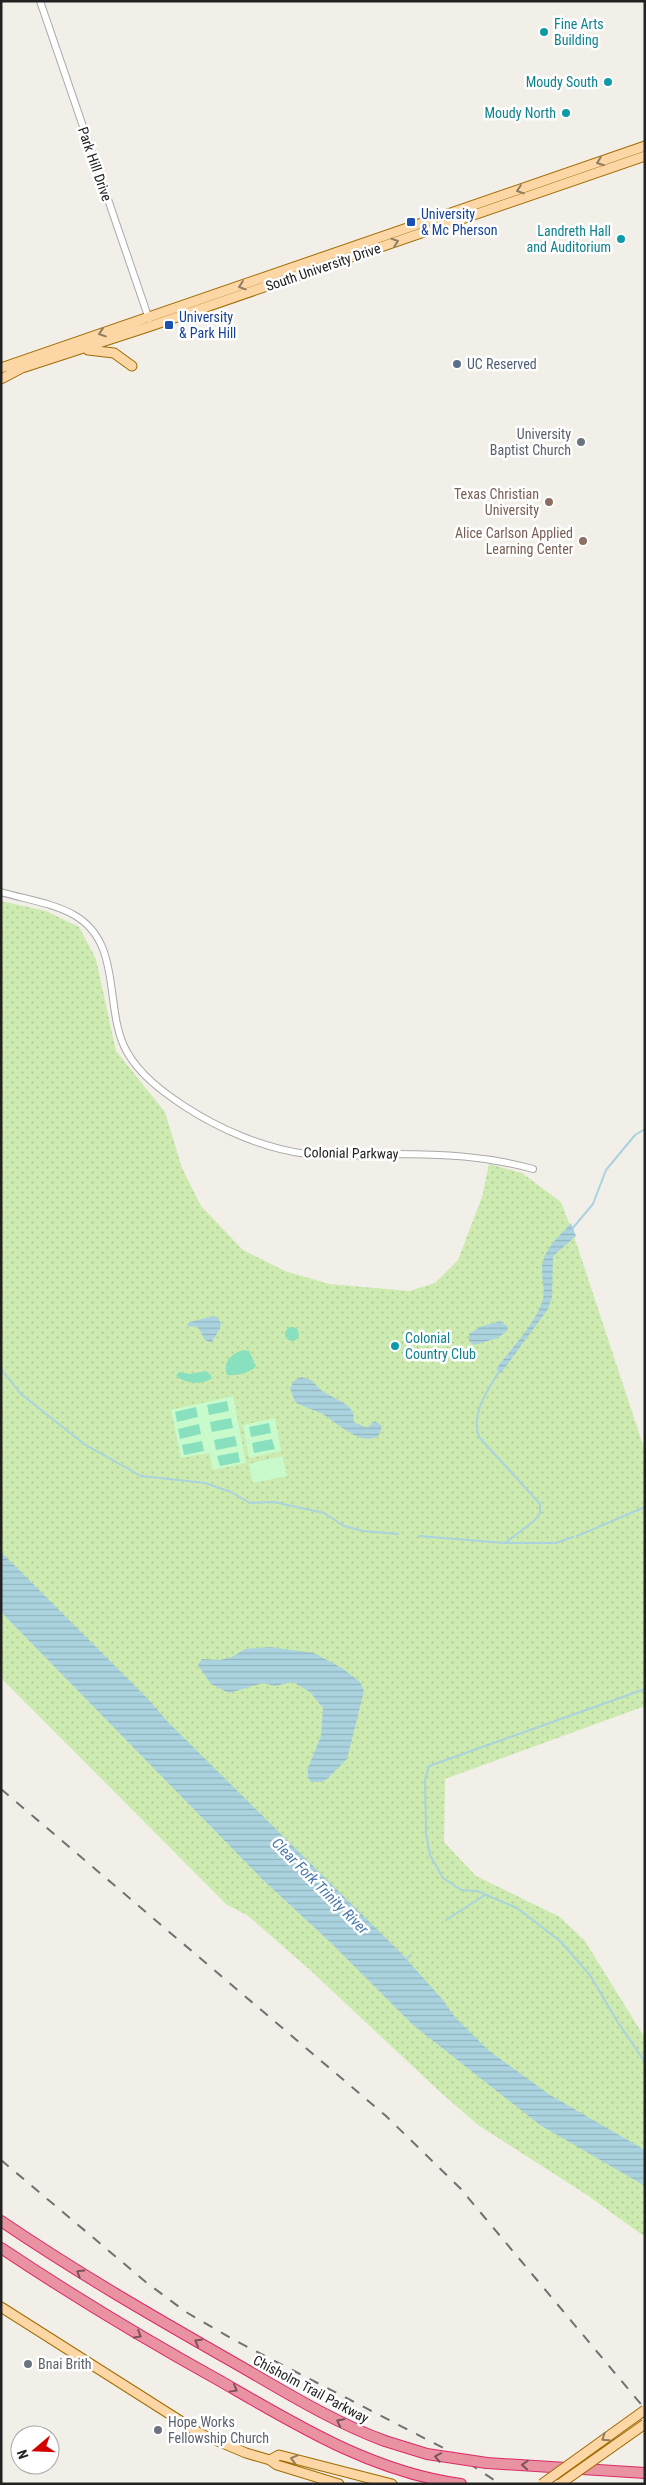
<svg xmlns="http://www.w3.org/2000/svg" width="646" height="2485" font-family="'Roboto Condensed',sans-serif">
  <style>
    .grass { fill: url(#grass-dots) }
    .park { fill: #c8facc }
    .pitch { fill: #88e0be }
    .water { fill: url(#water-rules) }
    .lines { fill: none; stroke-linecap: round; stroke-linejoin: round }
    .stream { stroke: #aad3df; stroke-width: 2 }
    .minor-casing { stroke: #a9a9a9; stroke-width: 8 }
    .major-casing { stroke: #a06b00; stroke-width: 11 }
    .highway-casing { stroke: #dc2a67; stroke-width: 12 }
    .minor { stroke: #fff; stroke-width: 6 }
    .major { stroke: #fcd6a4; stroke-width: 9 }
    .highway { stroke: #e892a2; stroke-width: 10 }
    .rail { stroke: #707070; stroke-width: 2; stroke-dasharray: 10 10; stroke-linecap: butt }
    .major-bridge-casing { stroke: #a06b00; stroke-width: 11; stroke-linecap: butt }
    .highway-bridge-casing { stroke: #dc2a67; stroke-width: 12; stroke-linecap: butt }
    .major-bridge { stroke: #fcd6a4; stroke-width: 9 }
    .highway-bridge { stroke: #e892a2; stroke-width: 10 }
    .oneway { stroke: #8f7c63 }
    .oneway2 { stroke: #7b545c }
    .culture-dot { fill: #0f9aa8; stroke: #fff; stroke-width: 2 }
    .transit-dot { fill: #1a4fb4; stroke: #fff; stroke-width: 2 }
    .service-dot { fill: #5c6f8a; stroke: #fff; stroke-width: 2 }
    .worship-dot { fill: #6b7280; stroke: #fff; stroke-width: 2 }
    .education-dot { fill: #8d6e63; stroke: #fff; stroke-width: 2 }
    .labels { text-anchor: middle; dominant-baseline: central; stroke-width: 5; stroke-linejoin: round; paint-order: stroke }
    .culture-label { font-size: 14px; fill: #0d838f; stroke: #fff; text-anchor: end }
    .street-label { font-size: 14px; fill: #222; stroke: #fff }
    .transit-label { font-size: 14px; fill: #164399; stroke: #fff; text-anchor: start }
    .service-label { font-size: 14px; fill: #4e5e75; stroke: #fff; text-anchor: start }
    .worship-label { font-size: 14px; fill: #5b616d; stroke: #fff; text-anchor: start }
    .education-label { font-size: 14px; fill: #785e54; stroke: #fff; text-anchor: end }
    .water-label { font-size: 15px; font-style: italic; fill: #4a7aab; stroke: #fff }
  </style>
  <defs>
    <pattern id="grass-dots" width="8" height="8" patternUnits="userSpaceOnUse" patternTransform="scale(1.25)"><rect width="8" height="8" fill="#cdebb0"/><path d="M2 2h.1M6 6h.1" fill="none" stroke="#b0c997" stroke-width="1.8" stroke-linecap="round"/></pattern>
    <pattern id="water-rules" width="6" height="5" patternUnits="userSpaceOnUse" patternTransform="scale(1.25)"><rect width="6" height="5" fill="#aad3df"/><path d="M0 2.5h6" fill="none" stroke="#92b5bf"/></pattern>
  </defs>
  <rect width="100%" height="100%" fill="#f2efe9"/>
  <!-- grass -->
  <path class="grass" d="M 1,901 L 46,911 L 79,927 L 96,959 L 116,1051 L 165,1112 L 182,1168 L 201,1206 L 243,1250 L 285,1271 L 329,1284 L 409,1291 L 435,1283 L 458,1260 L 482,1197 L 489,1164 L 522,1173 L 561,1202 L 574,1236 L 645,1451 L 645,1706 L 445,1779 L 444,1842 L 476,1876 L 560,1917 L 585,1941 L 645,2038 L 645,2237 L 587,2195 L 478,2125 L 439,2091 L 310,1970 L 247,1915 L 227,1905 L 1,1678 Z"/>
  <!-- park -->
  <path class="park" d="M 233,1396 L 246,1463 L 213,1470 L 209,1453 L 181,1458 L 171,1410 Z
    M 275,1418 L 281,1451 L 249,1458 L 243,1425 Z
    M 282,1456 L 287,1476 L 253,1483 L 249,1464 Z"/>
  <!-- pitch -->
  <path class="pitch" d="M285 1334a7 7 0 1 1 14 0a7 7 0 1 1-14 0Z
    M 244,1350 L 249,1351 L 256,1366 C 250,1373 237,1376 227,1375 C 222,1362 232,1353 244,1350 Z
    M 206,1371 L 210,1374 L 212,1378 C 202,1386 185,1383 176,1376 L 179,1372 L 190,1374 Z
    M 227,1401 L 229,1411 L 209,1415 L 207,1405 Z
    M 196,1407 L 198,1417 L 177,1422 L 175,1412 Z
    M 231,1418 L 233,1428 L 212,1432 L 210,1422 Z
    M 269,1423 L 271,1433 L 251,1437 L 249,1427 Z
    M 199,1424 L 201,1434 L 180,1439 L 178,1429 Z
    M 235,1436 L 237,1446 L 216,1450 L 214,1440 Z
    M 272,1439 L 275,1449 L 254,1453 L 252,1443 Z
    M 202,1441 L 204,1451 L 184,1455 L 182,1445 Z
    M 238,1452 L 240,1462 L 220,1466 L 217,1456 Z"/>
  <!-- water -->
  <path class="water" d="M 571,1223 L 576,1236 L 553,1256 L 552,1297 L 548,1309 L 501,1373 L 496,1369 C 510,1350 535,1324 542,1302 C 546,1291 542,1282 542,1271 C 541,1251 559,1237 571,1223 Z
    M 213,1316 L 217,1317 L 221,1323 L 220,1329 L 211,1343 L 205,1340 L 198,1327 L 186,1326 L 190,1322 Z
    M 500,1321 L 507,1326 L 508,1330 L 498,1338 L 474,1345 L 469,1341 L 469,1334 L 480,1327 Z
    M 301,1377 L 311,1380 L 322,1391 L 347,1405 L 353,1412 L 354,1422 L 367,1428 L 375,1421 L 382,1426 L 379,1435 C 364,1448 339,1425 327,1417 C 317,1410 305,1408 295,1402 L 290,1388 L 295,1380 Z
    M 1,1552 L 149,1700 L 167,1721 L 402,1954 L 443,2000 L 454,2016 L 488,2050 L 550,2095 L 645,2150 L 645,2186 L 540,2125 L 413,2025 L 329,1941 L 263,1880 L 1,1612 Z
    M 270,1647 L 314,1653 L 342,1668 L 360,1682 L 364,1691 L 347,1759 L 327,1779 L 322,1782 L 311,1782 L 308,1777 L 308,1768 L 321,1736 L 323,1708 L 310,1692 L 293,1682 L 275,1686 L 263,1683 L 229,1693 L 211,1684 L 198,1665 L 202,1659 L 220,1660 L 232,1657 L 245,1649 Z"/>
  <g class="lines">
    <!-- stream -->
    <path class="stream" d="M 572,1229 L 593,1204 L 606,1170 L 635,1135 L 645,1129
      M 1,1369 L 21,1394 L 84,1444 L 141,1476 L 205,1483 L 231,1492 L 250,1503 L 274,1502 L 324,1513 L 344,1526 L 363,1531 L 398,1534
      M 419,1536 L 505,1543 L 534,1521 L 540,1513 L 540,1504 L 479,1437 C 470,1415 488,1389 500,1370
      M 577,1536 L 645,1507
      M 506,1543 L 556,1543 L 573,1537
      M 645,1689 L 429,1766 L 425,1780 L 426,1834 L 430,1855 L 443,1878 L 461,1890 L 477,1891 L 517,1908 L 560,1941 L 590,1975 L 617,2021 L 645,2062
      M 446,1920 L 485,1895
      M 406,1960 L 411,1955"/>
    <defs>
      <path id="minor" d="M 40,1 L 149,319
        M 1,892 C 24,899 53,903 74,915 C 124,943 103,1010 127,1052 C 140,1075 163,1092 184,1106 C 219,1129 265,1149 307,1154 C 336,1158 365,1155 394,1154 C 442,1154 487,1156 533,1169"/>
      <path id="major" d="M 88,350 L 114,353 L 132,366
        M 1,368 L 645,146
        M 1,379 L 22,368 L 151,326 L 645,156
        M 1,2307 L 201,2434 L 246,2453 L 270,2460 L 277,2465 L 339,2484
        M 270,2460 L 279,2455 L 392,2484"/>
      <path id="highway" d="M 1,2221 C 76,2272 154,2317 233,2362 C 282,2390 331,2421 385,2441
        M 1,2248 C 73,2296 146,2340 222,2382 C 298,2426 373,2472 461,2484
        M 487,2463 L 645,2473"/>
    </defs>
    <!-- minor casing -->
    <use href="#minor" class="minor-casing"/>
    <!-- major casing -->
    <use href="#major" class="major-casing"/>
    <!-- highway casing -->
    <use href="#highway" class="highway-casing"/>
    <!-- minor -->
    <use href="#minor" class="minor"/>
    <!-- major -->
    <use href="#major" class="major"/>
    <!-- highway -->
    <use href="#highway" class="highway"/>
    <!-- rail -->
    <path class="rail" d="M 1,1789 L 386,2116 L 460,2188 L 645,2409
      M 1,2160 L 147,2283 L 186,2312 L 236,2341 L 455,2454 L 500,2484"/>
    <defs>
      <path id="major-bridge" d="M 542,2484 L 645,2410
        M 560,2484 L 645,2424"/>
      <path id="highway-bridge" d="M 385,2441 L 427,2454 L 487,2463"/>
    </defs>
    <!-- major-bridge casing -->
    <use href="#major-bridge" class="major-bridge-casing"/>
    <!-- highway-bridge casing -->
    <use href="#highway-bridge" class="highway-bridge-casing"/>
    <!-- major-bridge -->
    <use href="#major-bridge" class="major-bridge"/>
    <!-- highway-bridge -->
    <use href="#highway-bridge" class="highway-bridge"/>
  </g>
  <!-- one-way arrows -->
  <defs><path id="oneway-chevron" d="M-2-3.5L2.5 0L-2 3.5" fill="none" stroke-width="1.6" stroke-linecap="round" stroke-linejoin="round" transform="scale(1.25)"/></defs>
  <g class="oneway">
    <use href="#oneway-chevron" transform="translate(600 162) rotate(160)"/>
    <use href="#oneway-chevron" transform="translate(520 190) rotate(161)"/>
    <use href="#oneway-chevron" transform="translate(395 242) rotate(-19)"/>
    <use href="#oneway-chevron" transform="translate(242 286) rotate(161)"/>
    <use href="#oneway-chevron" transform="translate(102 333) rotate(162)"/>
    <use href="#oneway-chevron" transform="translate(605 2438) rotate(145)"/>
    <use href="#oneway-chevron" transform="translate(294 2459) rotate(-165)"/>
  </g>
  <g class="oneway2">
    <use href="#oneway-chevron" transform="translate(80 2273) rotate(-148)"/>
    <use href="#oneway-chevron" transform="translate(138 2335) rotate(31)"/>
    <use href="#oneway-chevron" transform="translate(198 2342) rotate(-150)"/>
    <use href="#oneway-chevron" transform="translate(234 2389) rotate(29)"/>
    <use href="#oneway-chevron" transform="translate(340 2422) rotate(-153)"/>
    <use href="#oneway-chevron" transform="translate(438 2457) rotate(-169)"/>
    <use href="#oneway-chevron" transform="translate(525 2465) rotate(-177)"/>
  </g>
  <!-- markers -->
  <g class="culture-dot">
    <circle cx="544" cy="32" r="5"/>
    <circle cx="608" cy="82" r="5"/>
    <circle cx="566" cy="113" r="5"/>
    <circle cx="621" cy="239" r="5"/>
    <circle cx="395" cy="1346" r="5"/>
  </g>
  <g class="transit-dot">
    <rect x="406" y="217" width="10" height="10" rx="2.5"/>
    <rect x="164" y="320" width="10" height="10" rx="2.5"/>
  </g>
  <circle class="service-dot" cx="457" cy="364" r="5"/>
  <g class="worship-dot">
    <circle cx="581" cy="442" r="5"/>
    <circle cx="28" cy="2364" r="5"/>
    <circle cx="158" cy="2430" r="5"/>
  </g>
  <g class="education-dot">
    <circle cx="549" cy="502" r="5"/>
    <circle cx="583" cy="541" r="5"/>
  </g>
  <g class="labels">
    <!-- culture labels -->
    <g class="culture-label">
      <text x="554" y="24" text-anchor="start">Fine Arts<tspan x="554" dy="16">Building</tspan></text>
      <text x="598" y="82">Moudy South</text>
      <text x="556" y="113">Moudy North</text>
      <text x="611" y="231">Landreth Hall<tspan x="611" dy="16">and Auditorium</tspan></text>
      <text x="405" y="1338" text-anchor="start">Colonial<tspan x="405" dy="16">Country Club</tspan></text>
    </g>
    <!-- street labels -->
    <g class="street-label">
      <text transform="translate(95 164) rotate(71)">Park Hill Drive</text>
      <text transform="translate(323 267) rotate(-19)">South University Drive</text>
      <text transform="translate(351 1153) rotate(1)">Colonial Parkway</text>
      <text transform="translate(311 2389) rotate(28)">Chisholm Trail Parkway</text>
    </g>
    <!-- transit labels -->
    <g class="transit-label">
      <text x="421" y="214">University<tspan x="421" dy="16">&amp; Mc Pherson</tspan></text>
      <text x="179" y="317">University<tspan x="179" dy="16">&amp; Park Hill</tspan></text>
    </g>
    <!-- service labels -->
    <g class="service-label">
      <text x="467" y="364">UC Reserved</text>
    </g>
    <!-- worship labels -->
    <g class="worship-label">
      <text x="571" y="434" text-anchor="end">University<tspan x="571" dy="16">Baptist Church</tspan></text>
      <text x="38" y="2364">Bnai Brith</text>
      <text x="168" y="2422">Hope Works<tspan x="168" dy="16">Fellowship Church</tspan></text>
    </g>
    <!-- education labels -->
    <g class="education-label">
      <text x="539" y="494">Texas Christian<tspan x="539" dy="16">University</tspan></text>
      <text x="573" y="533">Alice Carlson Applied<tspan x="573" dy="16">Learning Center</tspan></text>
    </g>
    <!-- water labels -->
    <g class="water-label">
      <text transform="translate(320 1886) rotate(45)">Clear Fork Trinity River</text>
    </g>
  </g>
  <!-- border -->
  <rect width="646" height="2485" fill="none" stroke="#222222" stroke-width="5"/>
  <!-- north arrow -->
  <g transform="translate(35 2450) rotate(251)"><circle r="24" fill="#ffffff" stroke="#a7a7a7"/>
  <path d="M0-4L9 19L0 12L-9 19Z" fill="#d40000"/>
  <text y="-8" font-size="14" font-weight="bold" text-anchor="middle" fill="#222222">N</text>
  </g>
</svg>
